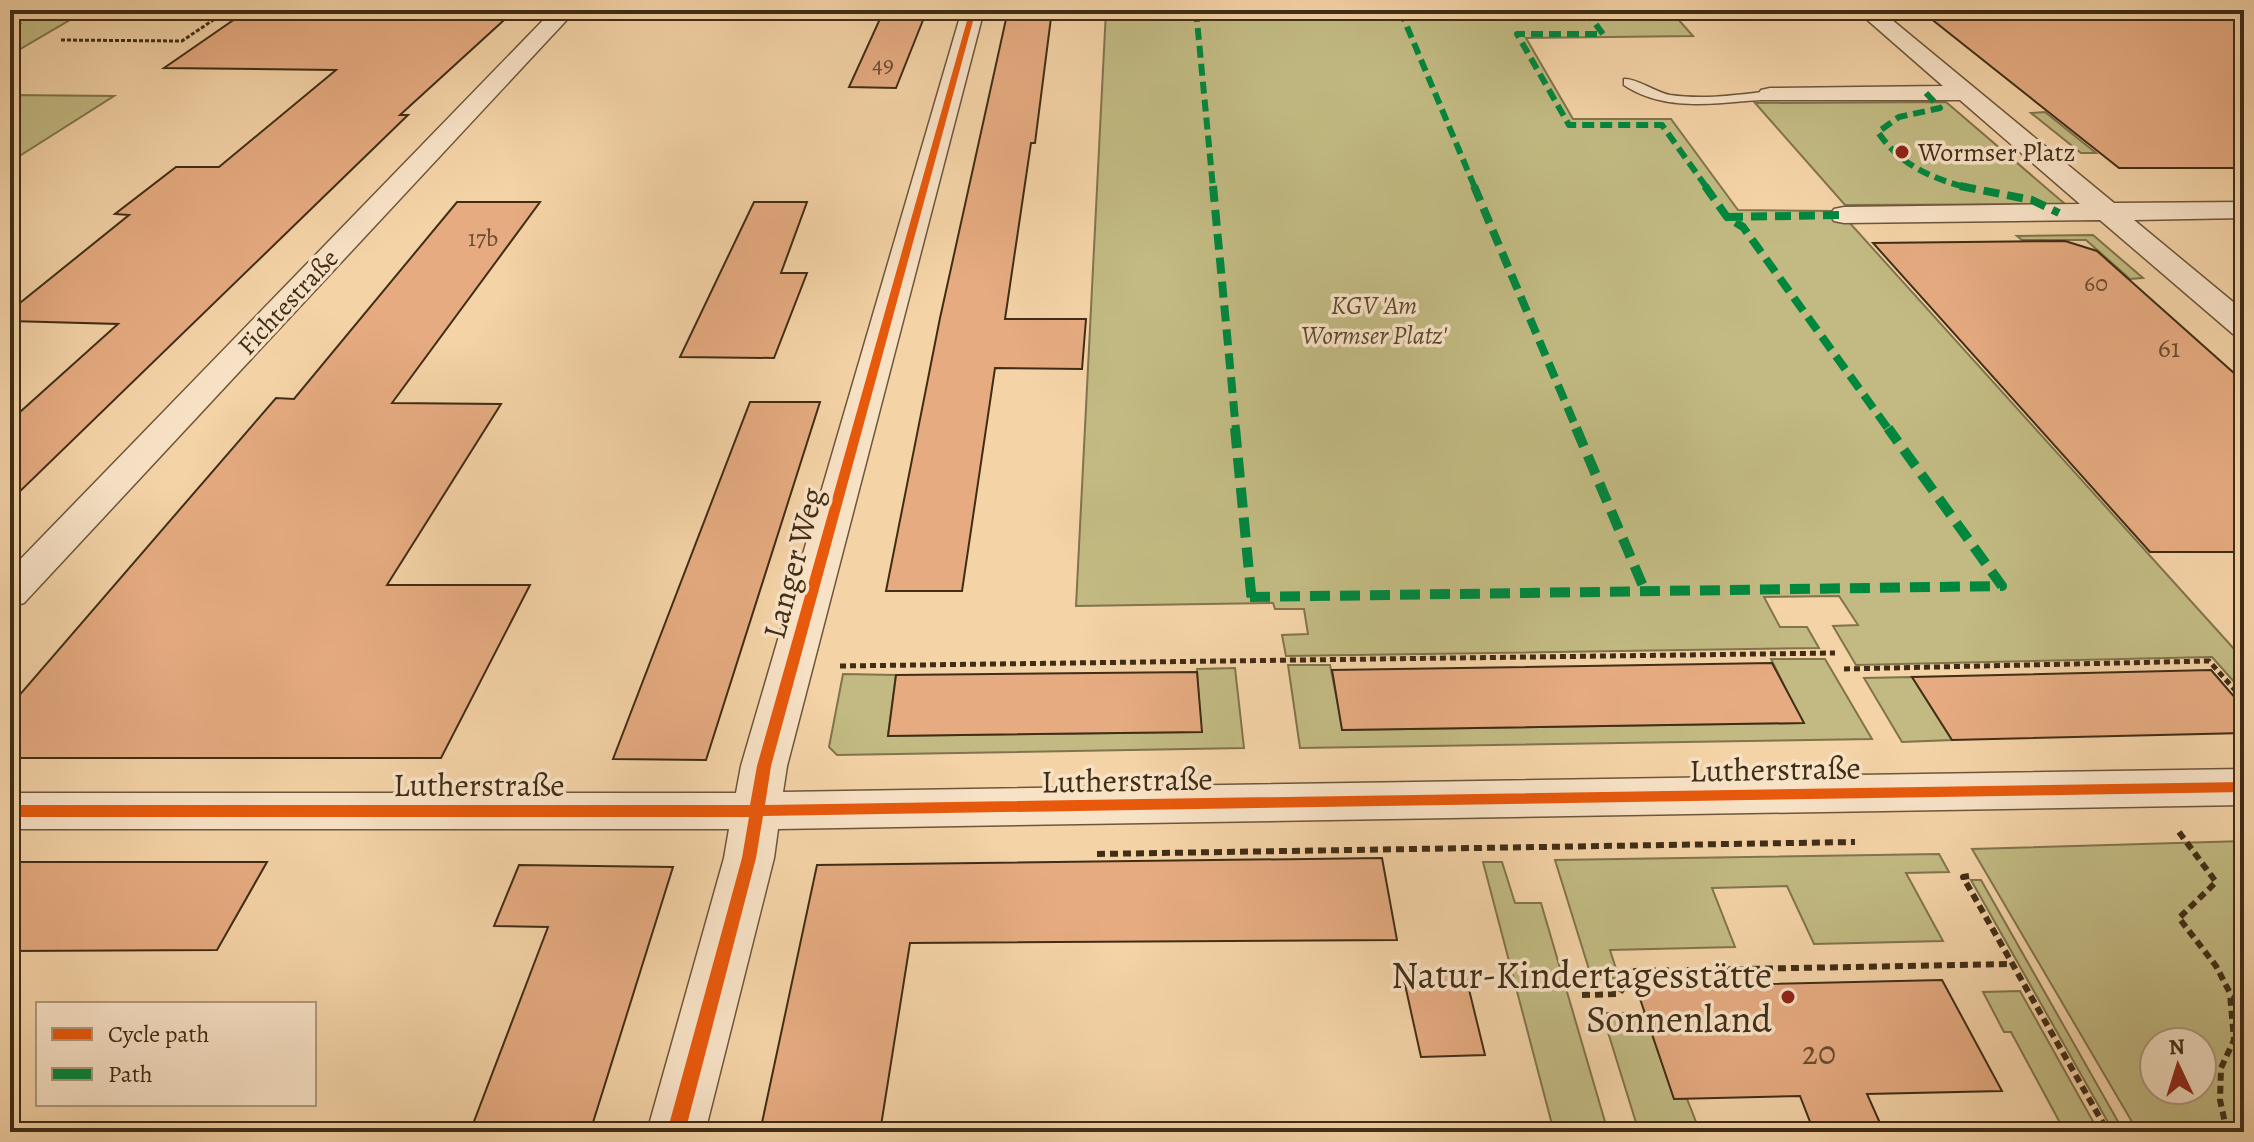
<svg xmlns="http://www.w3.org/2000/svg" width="2254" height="1142" font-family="Alegreya,serif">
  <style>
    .green { fill: #c2ba82; stroke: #81744c; stroke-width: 2; fill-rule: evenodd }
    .building { fill: #e6ab81; stroke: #402d16; stroke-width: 2 }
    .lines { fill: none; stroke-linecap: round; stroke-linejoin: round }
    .service-casing { stroke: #6d563a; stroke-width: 3 }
    .minor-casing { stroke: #6d563a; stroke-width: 3 }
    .path-far2 { stroke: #402d16; stroke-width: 3; stroke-dasharray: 4 2; stroke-linecap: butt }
    .path-far1 { stroke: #402d16; stroke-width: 5; stroke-dasharray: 6 4; stroke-linecap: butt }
    .path { stroke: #402d16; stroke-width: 6; stroke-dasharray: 8 5; stroke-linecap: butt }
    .service { fill: #f8e2c6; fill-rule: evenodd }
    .minor { fill: #f8e2c6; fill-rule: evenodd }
    .quiet-far2 { stroke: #00873e; stroke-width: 6; stroke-dasharray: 12 6; stroke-linecap: butt }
    .quiet-far1 { stroke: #00873e; stroke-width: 8; stroke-dasharray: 16 8; stroke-linecap: butt }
    .quiet { stroke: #00873e; stroke-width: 10; stroke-dasharray: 20 10; stroke-linecap: butt }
    .cycleway-casing { stroke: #f8e2c6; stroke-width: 5 }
    .cycleway { fill: #e8590c; fill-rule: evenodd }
    .poi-dot { fill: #8f2418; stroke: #f8e2c6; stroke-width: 3 }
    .labels { text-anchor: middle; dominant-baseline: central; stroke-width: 7; stroke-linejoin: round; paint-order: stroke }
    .far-number-label { font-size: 24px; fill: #6a4c31 }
    .far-poi-label { font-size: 26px; fill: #402d16; stroke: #f8e2c6; text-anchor: start }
    .far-street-label { font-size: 26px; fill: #402d16; stroke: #f8e2c6 }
    .far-park-label { font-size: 26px; font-style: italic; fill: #5a492c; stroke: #f8e2c6 }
    .number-label { font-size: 28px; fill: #6a4c31 }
    .street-label { font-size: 32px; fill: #402d16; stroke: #f8e2c6 }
    .near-number-label { font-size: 34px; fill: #6a4c31 }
    .near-poi-label { font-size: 38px; fill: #402d16; stroke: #f8e2c6; text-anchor: end }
  </style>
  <rect width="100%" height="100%" fill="#f4d3a7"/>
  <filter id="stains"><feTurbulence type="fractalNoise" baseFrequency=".0025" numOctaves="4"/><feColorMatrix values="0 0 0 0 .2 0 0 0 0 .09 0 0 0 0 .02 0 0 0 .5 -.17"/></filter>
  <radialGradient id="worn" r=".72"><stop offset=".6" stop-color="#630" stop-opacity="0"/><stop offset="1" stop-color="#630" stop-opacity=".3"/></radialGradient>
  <!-- green -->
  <path class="green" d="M 10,10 L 87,10 L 10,55 Z
    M 1106,10 L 1670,10 L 1693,36 L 1526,38 L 1573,119 L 1671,119 L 1738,210 L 1839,211 L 2244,660 L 2244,693 L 2212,657 L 1856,665 L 1833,626 L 1858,625 L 1839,596 L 1764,597 L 1780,627 L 1807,627 L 1819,648 L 1286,656 L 1282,635 L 1308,634 L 1304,609 L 1275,609 L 1273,603 L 1076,606 Z
    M 10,95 L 114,96 L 10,162 Z
    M 1946,102 L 2065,204 L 1845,205 L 1755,103 Z
    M 2045,112 L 2096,153 L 2081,153 L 2031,113 Z
    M 2093,235 L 2143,278 L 2130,279 L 2086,240 L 2022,240 L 2017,236 Z
    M 1771,659 L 1825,659 L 1872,739 L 1300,748 L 1288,665 L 1330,665 L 1343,730 L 1803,723 Z
    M 1235,668 L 1244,748 L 837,755 L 829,747 L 843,674 L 896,675 L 888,736 L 1201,732 L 1197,669 Z
    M 1912,677 L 1952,740 L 1902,742 L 1864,678 Z
    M 2244,841 L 2244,1132 L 2138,1132 L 1972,849 ZM 2154,1042 L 2202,1042 L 2202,1090 L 2154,1090 Z
    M 1939,854 L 1949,872 L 1906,873 L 1943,941 L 1814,944 L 1787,886 L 1712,888 L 1735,947 L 1610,950 L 1619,978 L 1592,979 L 1555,860 Z
    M 1483,862 L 1502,862 L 1515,903 L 1541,903 L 1608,1132 L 1554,1132 Z
    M 1971,880 L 1981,880 L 2124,1132 L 2113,1131 Z
    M 2020,991 L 2099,1132 L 2065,1132 L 2011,1032 L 2004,1032 L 1983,992 Z
    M 1602,1013 L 1645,1013 L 1674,1098 L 1687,1099 L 1698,1127 L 1638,1129 Z"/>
  <!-- building -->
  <path class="building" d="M 248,10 L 515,10 L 400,115 L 408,115 L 10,501 L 10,421 L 118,324 L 10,321 L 10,311 L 129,215 L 115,214 L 176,167 L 219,167 L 336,70 L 164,68 Z
    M 884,10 L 927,10 L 896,88 L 849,87 Z
    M 1008,10 L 1052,10 L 1035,143 L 1031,143 L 1005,319 L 1086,319 L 1082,369 L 995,368 L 962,591 L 886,591 L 940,318 Z
    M 1920,10 L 2244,10 L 2244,168 L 2119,168 Z
    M 457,202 L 540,202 L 392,403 L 501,404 L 387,585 L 530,585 L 441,758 L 10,758 L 10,706 L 276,398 L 294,399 Z
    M 754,202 L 807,202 L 781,273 L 807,273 L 774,358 L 680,357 Z
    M 2065,241 L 2097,251 L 2244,382 L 2244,552 L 2150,552 L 1873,243 Z
    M 750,402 L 820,402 L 706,760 L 613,759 Z
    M 1772,663 L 1804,723 L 1342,730 L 1332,670 Z
    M 2211,670 L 2244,708 L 2244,733 L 1952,740 L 1912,677 Z
    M 1197,672 L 1202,732 L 888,736 L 896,675 Z
    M 1382,858 L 1397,940 L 910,943 L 880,1132 L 760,1132 L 817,865 Z
    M 10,862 L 267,862 L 217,950 L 10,951 Z
    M 519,865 L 673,867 L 590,1132 L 470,1132 L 548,927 L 494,926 Z
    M 1464,969 L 1485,1055 L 1421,1057 L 1402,971 Z
    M 1942,980 L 2002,1091 L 1867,1094 L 1884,1132 L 1814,1132 L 1800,1096 L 1674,1099 L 1636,987 Z"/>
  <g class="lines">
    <defs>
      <path id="service" d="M 1624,79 C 1636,78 1655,92 1670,95 C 1703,100 1737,95 1770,91 L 1776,95 C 1768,101 1756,100 1746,101 C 1705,105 1659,109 1624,85 Z"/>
      <path id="minor" d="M 553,10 L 576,10 L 24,603 L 10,607 L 10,570 Z
        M 962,10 L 984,10 L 787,766 L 783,792 L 2244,769 L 2244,805 L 778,829 L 774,858 L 705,1132 L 647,1132 L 724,858 L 729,829 L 10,829 L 10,793 L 736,793 L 741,766 Z
        M 1856,10 L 1880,10 L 2114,203 L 2244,202 L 2244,218 L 2134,220 L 2244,311 L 2244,337 L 2233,334 L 2100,220 L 1844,223 L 1834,221 L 1830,215 L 1834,209 L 1844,207 L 2080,204 L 1960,100 L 1761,100 L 1758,95 L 1761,90 L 1770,88 L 1943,86 Z"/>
    </defs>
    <!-- service casing -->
    <use href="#service" class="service-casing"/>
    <!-- minor casing -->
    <use href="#minor" class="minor-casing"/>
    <!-- path-far2 -->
    <path class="path-far2" d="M 61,40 L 182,41 L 228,10"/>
    <!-- path-far1 -->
    <path class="path-far1" d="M 840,666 L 1835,653
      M 1844,669 L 2209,661 L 2244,700"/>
    <!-- path -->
    <path class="path" d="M 2179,832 L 2216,882 L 2179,918 L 2216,966 L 2230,993 L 2244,1003
      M 1097,854 L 1855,842
      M 1969,876 L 1963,877 L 2108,1132
      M 1582,995 L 1619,994 L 1635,971 L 2012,964
      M 2227,1132 L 2220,1100 L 2221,1068 L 2234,1040 L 2230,994"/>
    <!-- service -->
    <use href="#service" class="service"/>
    <!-- minor -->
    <use href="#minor" class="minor"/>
    <!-- quiet-far2 -->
    <path class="quiet-far2" d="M 1196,10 L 1213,188
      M 1400,10 L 1475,188
      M 1585,10 L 1603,34 L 1517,34 L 1569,125 L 1662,125 L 1707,188
      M 10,27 L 39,10
      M 1926,93 L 1940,108 L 1899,117 L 1878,132 C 1900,165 1931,178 1968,188"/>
    <!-- quiet-far1 -->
    <path class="quiet-far1" d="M 1213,186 L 1236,430
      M 1474,186 L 1577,430
      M 1705,186 L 1727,217 L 1743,227 L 1889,430
      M 1960,186 L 2032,200 L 2059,213
      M 1727,217 L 1844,215"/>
    <!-- quiet -->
    <path class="quiet" d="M 1235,428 L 1252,603
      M 1576,428 L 1645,591
      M 1250,597 L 2002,586 L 1888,428"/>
    <defs>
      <path id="cycleway" d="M 970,10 L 976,10 L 771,766 L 765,805 L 2244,782 L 2244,792 L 763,816 L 756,858 L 685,1132 L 667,1132 L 742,858 L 749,817 L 10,817 L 10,805 L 750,805 L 757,766 Z"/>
    </defs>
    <!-- cycleway casing -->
    <use href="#cycleway" class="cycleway-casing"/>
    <!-- cycleway -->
    <use href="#cycleway" class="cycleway"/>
  </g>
  <!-- markers -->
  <g class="poi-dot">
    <circle cx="1902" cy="152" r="8"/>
    <circle cx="1788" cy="997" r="8"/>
  </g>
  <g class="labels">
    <!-- far-number labels -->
    <g class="far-number-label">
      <text x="883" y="64">49</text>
      <text x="483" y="238">17b</text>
      <text x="2096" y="283">60</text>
    </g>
    <!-- far-poi labels -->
    <g class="far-poi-label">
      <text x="1918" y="152">Wormser Platz</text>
    </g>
    <!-- far-street labels -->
    <g class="far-street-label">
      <text transform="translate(288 302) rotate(-47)">Fichtestraße</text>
    </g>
    <!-- far-park labels -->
    <g class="far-park-label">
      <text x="1374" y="305">KGV 'Am<tspan x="1374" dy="30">Wormser Platz'</tspan></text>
    </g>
    <!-- number labels -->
    <g class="number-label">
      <text x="2169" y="348">61</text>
    </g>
    <!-- street labels -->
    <g class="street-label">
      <text transform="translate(793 563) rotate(-75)">Langer Weg</text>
      <text transform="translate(1775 769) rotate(-1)">Lutherstraße</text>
      <text transform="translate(1127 780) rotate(-1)">Lutherstraße</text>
      <text x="479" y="785">Lutherstraße</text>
    </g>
    <!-- near-number labels -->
    <g class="near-number-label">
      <text x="1819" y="1052">20</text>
    </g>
    <!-- near-poi labels -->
    <g class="near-poi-label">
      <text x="1772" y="975">Natur-Kindertagesstätte<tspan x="1772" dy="44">Sonnenland</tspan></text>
    </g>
  </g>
  <!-- margin -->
  <rect width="2254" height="1142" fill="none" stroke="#f4d3a7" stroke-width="40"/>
  <rect x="12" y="12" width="2230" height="1118" fill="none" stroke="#402d16" stroke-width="4"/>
  <rect x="20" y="20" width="2214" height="1102" fill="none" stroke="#402d16" stroke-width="2"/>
  <!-- legend -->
  <rect x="36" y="1002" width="280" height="104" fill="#f8e2c6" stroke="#ae9a80" stroke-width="2"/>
  <rect x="52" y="1028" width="40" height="12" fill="#e8590c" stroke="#ae9a80" stroke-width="2"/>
  <text x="108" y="1042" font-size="24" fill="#402d16">Cycle path</text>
  <rect x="52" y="1068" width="40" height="12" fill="#00873e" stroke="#ae9a80" stroke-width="2"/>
  <text x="108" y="1082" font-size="24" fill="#402d16">Path</text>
  <!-- north arrow -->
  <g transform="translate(2178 1066) rotate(356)"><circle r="38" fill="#f8e2c6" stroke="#ae9a80" stroke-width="2"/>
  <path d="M0-6L14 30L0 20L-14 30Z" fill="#8f2418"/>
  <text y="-12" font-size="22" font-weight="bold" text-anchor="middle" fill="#402d16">N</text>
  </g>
  <rect width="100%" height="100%" filter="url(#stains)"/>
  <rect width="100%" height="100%" fill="url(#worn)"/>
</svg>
